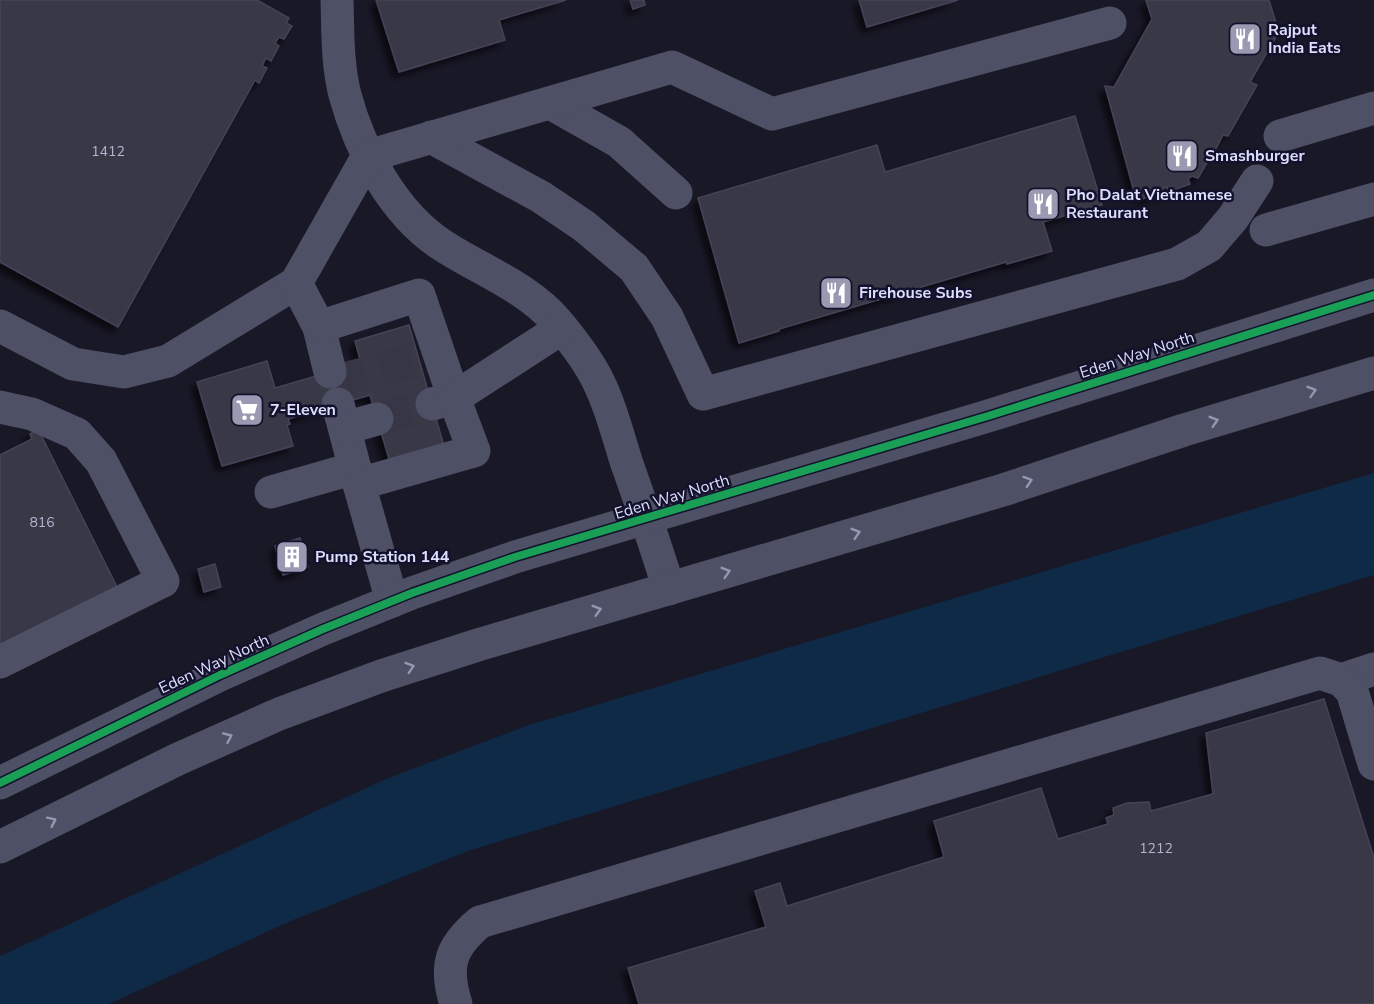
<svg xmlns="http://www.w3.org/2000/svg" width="1374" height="1004" viewBox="0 0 1374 1004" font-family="'Nunito Sans',sans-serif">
<defs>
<filter id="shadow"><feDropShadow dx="-5.5" dy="5.5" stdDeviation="3" flood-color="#0009"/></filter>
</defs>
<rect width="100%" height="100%" fill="#191826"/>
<polygon fill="#0e2a47" points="1374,473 1374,575 471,850 293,920 109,1004 0,1004 0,956 386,779 529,725"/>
<g fill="#383747" stroke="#454358" stroke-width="1.5" filter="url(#shadow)">
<polygon points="0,0 257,0 289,18 286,23 292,26 284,39 279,37 275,43 279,46 271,61 266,58 262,66 267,68 259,83 255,80 118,327 0,262"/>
<polygon points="376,0 566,0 499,20 505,40 399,72"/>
<polygon points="630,0 644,0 645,5 633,9"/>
<polygon points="859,0 958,0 867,27"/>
<polygon points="1146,0 1269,0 1277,26 1270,28 1272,31 1270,35 1276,37 1250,82 1257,85 1228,136 1223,135 1213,154 1207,152 1204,157 1209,159 1198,178 1192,176 1188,179 1190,184 1168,192 1167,187 1163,188 1165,192 1142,199 1140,194 1135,195 1105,86 1114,87 1152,19"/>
<polygon points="1075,116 1102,205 1043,222 1052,251 1007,264 1006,262 779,329 779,331 739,343 698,198 877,145 885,172"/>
<polygon points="409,325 444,446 390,462 370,395 288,419 290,424 287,425 293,446 222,466 197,382 267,361 275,388 361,363 355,341"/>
<polygon points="38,429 118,589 0,647 0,455 32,439 30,434"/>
<polygon points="300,538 308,567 283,575 275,546"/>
<polygon points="215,564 221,587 204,592 198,569"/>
<polygon points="1324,699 1374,858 1374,1004 639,1004 628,968 766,927 755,891 780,883 787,906 944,857 934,821 1041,788 1058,839 1108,824 1106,818 1114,815 1113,808 1127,803 1149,802 1151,811 1213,794 1206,733"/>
</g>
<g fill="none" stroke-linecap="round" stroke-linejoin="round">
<g stroke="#373646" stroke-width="33" stroke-dasharray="33 16" stroke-linecap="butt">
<polyline points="333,382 418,359"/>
<polyline points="377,419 432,404"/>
</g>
<g stroke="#4e5066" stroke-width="33">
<path d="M337 0C338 31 337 64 345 95 360 150 393 213 442 245 480 270 528 287 558 323 573 341 589 361 599 383 612 409 618 437 627 464 642 506 656 547 669 589"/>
<polyline points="550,103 619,142 676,193"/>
<polyline points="1280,136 1374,108"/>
<polyline points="431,137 541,197 584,226 634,268 667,317 703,394 1177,264 1209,246 1233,218 1257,181"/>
<polyline points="1266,230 1374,199"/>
<polyline points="0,326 73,364 124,372 168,361 296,283"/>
<polyline points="319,327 330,372"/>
<polyline points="338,404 359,484"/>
<polyline points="432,404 454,398 419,295 319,327 296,283 368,156 672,67 772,114 1110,23"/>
<polyline points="0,407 32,414 77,434 101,461 163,581 0,662"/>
<polyline points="345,428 377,419"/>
<polyline points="271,492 355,468"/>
<polyline points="392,601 359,484 474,451 454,398 562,328"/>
<polyline points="1341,680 1374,669"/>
<polyline points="0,783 220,675 323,629 412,593 515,557 988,416 1374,295"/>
<polyline points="0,847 178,759 279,714 381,676 481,644 1003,490 1184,430 1374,373"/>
<path d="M456 1004C444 966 450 947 480 922L1320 673 1341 680 1352 691 1374 764"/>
</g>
<g stroke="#13122c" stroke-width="11">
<polyline id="cycleway" points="0,783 220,675 323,629 412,593 515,557 988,416 1374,295"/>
</g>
<use href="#cycleway" stroke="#1a9f57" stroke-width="8"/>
</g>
<defs><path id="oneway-chevron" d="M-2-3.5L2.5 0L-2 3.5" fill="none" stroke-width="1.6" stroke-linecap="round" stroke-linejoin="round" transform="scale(1.5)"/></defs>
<g stroke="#9698b2">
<use href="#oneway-chevron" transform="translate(1312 391) rotate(-17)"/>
<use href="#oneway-chevron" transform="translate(1214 421) rotate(-17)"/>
<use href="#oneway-chevron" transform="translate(1028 481) rotate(-18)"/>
<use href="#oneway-chevron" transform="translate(856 533) rotate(-17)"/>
<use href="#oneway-chevron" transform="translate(726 572) rotate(-17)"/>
<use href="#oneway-chevron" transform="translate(597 610) rotate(-16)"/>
<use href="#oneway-chevron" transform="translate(410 667) rotate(-18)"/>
<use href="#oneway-chevron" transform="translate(228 737) rotate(-24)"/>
<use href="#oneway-chevron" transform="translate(52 821) rotate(-26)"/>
</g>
<defs>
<g id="restaurant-square" transform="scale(1.725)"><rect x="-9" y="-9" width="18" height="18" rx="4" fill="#9999b2" stroke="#13122c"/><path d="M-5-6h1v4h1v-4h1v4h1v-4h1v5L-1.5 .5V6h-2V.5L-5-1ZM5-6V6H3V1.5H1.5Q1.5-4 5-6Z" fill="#fff"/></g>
<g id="supermarket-square" transform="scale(1.725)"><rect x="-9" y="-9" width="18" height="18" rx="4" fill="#9999b2" stroke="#13122c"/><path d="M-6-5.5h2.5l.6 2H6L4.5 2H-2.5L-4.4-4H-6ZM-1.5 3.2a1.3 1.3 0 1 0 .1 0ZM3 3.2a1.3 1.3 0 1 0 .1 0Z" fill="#fff"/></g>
<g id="building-square" transform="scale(1.725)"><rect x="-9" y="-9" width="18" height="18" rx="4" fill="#9999b2" stroke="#13122c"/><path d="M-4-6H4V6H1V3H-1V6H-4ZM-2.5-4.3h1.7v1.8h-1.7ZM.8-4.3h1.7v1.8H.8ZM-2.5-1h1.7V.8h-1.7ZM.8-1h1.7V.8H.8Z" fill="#fff"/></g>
</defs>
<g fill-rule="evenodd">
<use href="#restaurant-square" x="1245" y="39"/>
<use href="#restaurant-square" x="1182" y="156"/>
<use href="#restaurant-square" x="1043" y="204"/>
<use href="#restaurant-square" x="836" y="293"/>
<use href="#supermarket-square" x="247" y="410"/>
<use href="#building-square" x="292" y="557"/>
</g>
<g text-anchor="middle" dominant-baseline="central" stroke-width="5" stroke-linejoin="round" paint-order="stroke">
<g font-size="14" fill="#b4b5d0">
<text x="108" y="151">1412</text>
<text x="42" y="522">816</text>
<text x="1156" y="848">1212</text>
</g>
<g font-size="16" font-weight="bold" fill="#dedffe" stroke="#13122c" text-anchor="start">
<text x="1268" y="30">Rajput<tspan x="1268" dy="18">India Eats</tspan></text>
<text x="1205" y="156">Smashburger</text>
<text x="1066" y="195">Pho Dalat Vietnamese<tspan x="1066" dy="18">Restaurant</tspan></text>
<text x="859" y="293">Firehouse Subs</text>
<text x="270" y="410">7-Eleven</text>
<text x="315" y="557">Pump Station 144</text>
</g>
<g font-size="16" fill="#dedffe" stroke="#13122c">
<text transform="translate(1137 355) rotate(-18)">Eden Way North</text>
<text transform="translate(672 497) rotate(-17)">Eden Way North</text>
<text transform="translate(214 664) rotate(-25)">Eden Way North</text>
</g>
</g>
</svg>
